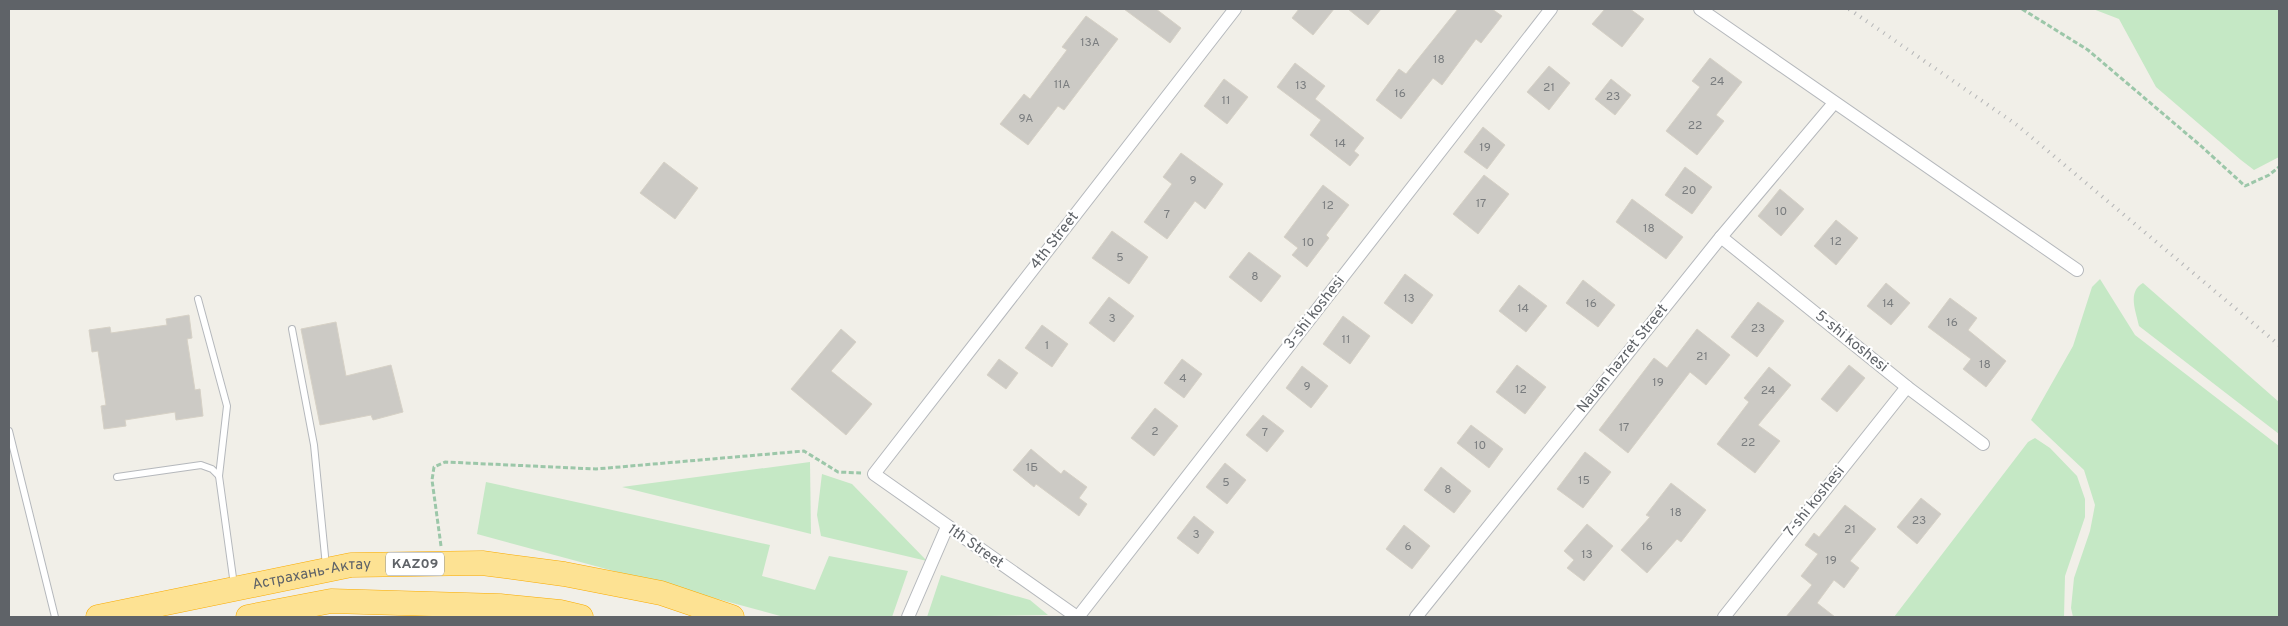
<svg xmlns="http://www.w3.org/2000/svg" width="2288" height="626" viewBox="0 0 2288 626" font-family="Overpass,sans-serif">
<rect width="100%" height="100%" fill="#f1efe8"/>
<g fill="#c5e8c5">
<polygon points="2093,9 2279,9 2279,157 2254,170 2241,160 2156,87 2119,19"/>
<polygon points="2100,279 2135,335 2279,446 2279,617 2073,617 2071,608 2074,578 2090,531 2095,505 2084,470 2031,420 2073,346 2092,287"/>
<path d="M2143 283 2279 402V434L2139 326C2136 311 2127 292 2143 283Z"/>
<polygon points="2035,438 2050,448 2077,476 2085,499 2085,517 2065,576 2064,617 1894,617 2028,442"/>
<polygon points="810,462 811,534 622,487"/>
<polygon points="822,474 852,484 927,561 821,536 817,515"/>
<polygon points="486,482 770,545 762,576 815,590 829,556 908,571 892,617 784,617 477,534"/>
<polygon points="941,575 1030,600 1048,615 927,617"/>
</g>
<g fill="#cccac5" stroke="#d6d1c6">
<polygon points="1124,9 1156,9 1181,28 1170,43"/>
<polygon points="1299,9 1334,9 1313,35 1292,18"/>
<polygon points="1348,9 1381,9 1368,25"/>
<polygon points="1458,9 1492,9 1502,16 1481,43 1476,39 1442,85 1433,78 1401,119 1376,100 1399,69 1406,74"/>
<polygon points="1605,9 1630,9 1644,19 1622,47 1592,24"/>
<polygon points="1086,16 1118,39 1064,110 1058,106 1028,145 1000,124 1024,94 1030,99 1067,50 1062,47"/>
<polygon points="1710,58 1742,82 1716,115 1724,121 1697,155 1666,131 1700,87 1692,81"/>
<polygon points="1295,63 1325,86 1315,99 1364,138 1354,151 1359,155 1350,166 1310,135 1321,120 1277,87"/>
<polygon points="1549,66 1570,83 1549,110 1527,92"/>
<polygon points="1224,79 1248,97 1227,124 1204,106"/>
<polygon points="1611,79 1631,95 1615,115 1595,99"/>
<polygon points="1483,127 1505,145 1487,169 1464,152"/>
<polygon points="1181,153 1223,184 1205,209 1195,201 1167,239 1144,222 1172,184 1163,177"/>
<polygon points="664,162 698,188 675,219 640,193"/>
<polygon points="1685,167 1712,187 1692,214 1665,195"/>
<polygon points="1484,175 1509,194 1478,234 1453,214"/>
<polygon points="1323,185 1349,205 1326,235 1329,238 1307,267 1292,255 1298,248 1284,237"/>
<polygon points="1780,189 1804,209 1781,236 1758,216"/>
<polygon points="1632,199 1683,237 1666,259 1616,222"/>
<polygon points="1836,220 1858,238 1836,265 1814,246"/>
<polygon points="1112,231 1148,257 1129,284 1092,258"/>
<polygon points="1249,252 1281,276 1261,302 1229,277"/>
<polygon points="1405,274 1433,295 1412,324 1384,303"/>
<polygon points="1583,280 1615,305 1598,327 1566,303"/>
<polygon points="1886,283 1910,303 1891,325 1867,306"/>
<polygon points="1519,285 1547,306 1526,332 1499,311"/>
<polygon points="1109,297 1134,316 1114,342 1089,323"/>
<polygon points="1950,298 1977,318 1968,330 2006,361 1986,387 1963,369 1971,359 1928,327"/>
<polygon points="1758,302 1784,321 1757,357 1731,337"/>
<polygon points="189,315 192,338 187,339 195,390 200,389 203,416 176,420 175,412 125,420 126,426 104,429 101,406 106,405 98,351 92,352 89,330 110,327 111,333 167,325 166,319"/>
<polygon points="1343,316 1370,336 1350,364 1323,344"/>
<polygon points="336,322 346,376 391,365 403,412 373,420 371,415 320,425 301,329"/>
<polygon points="1042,325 1068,344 1052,367 1025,348"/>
<polygon points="841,329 856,342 831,371 872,404 846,435 791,389"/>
<polygon points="1697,329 1730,355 1706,385 1690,372 1628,453 1599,430 1654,358 1667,368"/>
<polygon points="999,359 1018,373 1006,389 987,375"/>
<polygon points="1182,359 1202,374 1184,398 1164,383"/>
<polygon points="1517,365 1546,387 1525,414 1496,392"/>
<polygon points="1849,365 1865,378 1837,412 1821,399"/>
<polygon points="1302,366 1328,386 1311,408 1286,388"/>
<polygon points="1769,367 1791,385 1758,425 1780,441 1755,473 1717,444 1749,402 1744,398"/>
<polygon points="1155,408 1178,426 1154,456 1131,438"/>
<polygon points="1263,415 1284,431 1267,452 1246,435"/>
<polygon points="1471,425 1503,449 1489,468 1457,443"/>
<polygon points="1031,449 1061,474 1064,470 1087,487 1079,498 1087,504 1079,516 1036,484 1034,487 1013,470"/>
<polygon points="1585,452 1611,472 1583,508 1557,489"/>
<polygon points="1225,463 1246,480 1227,504 1206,487"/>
<polygon points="1441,467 1471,491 1454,513 1424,490"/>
<polygon points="1671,483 1706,510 1681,542 1677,539 1647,573 1621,550 1650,517 1646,515"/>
<polygon points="1921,498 1941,514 1917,544 1897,527"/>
<polygon points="1845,505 1876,529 1850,561 1859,568 1844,588 1834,580 1817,603 1835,617 1786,617 1812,585 1801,576 1818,554 1805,545 1814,533 1819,537"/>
<polygon points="1194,516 1214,532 1198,554 1177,538"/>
<polygon points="1587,524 1613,546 1584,581 1567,568 1574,560 1564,551"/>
<polygon points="1404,525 1430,546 1412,569 1386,549"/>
</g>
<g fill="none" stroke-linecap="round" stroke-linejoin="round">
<g stroke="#b5b8bc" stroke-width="8">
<g id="lane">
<polyline points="198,299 227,406 219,476"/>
<polyline points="292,329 314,445 326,566"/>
<polyline points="9,431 55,617"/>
<polyline points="117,477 201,465 212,469 219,476 234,585"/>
</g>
</g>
<g stroke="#b5b8bc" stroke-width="14">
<g id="street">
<polyline points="1700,9 2077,270"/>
<polyline points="1721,237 1907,387 1983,444"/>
<polyline points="908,617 947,527"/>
<polyline points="1077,617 874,474 1235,9"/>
<polyline points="1078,617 1551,9"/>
<polyline points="1416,617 1721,237 1834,103"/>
<polyline points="1724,617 1907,387"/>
</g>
</g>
<g stroke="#f9ab00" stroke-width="25">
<g id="highway">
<path id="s1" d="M98 617 351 565 482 563 564 574 661 593 732 617"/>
<polyline points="248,617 331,601 500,606 560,612 581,617"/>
</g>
</g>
<g stroke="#9cc7a9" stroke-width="3" stroke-dasharray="5 2.5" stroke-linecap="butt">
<polyline points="2022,9 2088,50 2201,146 2245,186 2269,175 2279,167"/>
<polyline points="441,546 432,480 434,467 445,462 596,469 804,451 838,472 861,473"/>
</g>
<use href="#lane" stroke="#fff" stroke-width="6"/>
<use href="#street" stroke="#fff" stroke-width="12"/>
<use href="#highway" stroke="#fde293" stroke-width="24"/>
<polyline stroke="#b6b7b8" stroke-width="4" stroke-dasharray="1 6" stroke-linecap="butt" points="1849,9 2017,125 2279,345"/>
</g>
<g text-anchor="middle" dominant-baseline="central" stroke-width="4.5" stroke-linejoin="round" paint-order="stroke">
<g font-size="12" fill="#7a7d7f">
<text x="1090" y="43">13А</text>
<text x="1439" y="60">18</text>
<text x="1717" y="82">24</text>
<text x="1062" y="85">11А</text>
<text x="1301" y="86">13</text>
<text x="1549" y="88">21</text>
<text x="1400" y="94">16</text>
<text x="1613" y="97">23</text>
<text x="1226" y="101">11</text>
<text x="1026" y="119">9А</text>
<text x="1695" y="126">22</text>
<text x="1340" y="144">14</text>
<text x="1485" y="148">19</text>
<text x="1193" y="181">9</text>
<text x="1689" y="191">20</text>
<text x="1481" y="204">17</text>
<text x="1328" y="206">12</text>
<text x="1781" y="212">10</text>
<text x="1167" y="215">7</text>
<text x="1649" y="229">18</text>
<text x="1836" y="242">12</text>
<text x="1308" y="243">10</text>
<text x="1120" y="258">5</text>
<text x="1255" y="277">8</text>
<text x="1409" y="299">13</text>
<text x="1591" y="304">16</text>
<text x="1888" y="304">14</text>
<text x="1523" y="309">14</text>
<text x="1112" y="319">3</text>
<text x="1952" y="323">16</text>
<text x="1758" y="329">23</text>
<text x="1346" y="340">11</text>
<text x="1047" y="346">1</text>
<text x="1702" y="357">21</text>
<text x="1985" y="365">18</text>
<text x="1183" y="379">4</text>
<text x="1658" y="383">19</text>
<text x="1307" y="387">9</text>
<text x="1521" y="390">12</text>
<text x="1768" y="391">24</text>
<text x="1624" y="428">17</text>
<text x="1155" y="432">2</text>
<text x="1265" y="433">7</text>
<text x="1748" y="443">22</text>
<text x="1480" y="446">10</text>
<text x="1032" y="468">1Б</text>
<text x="1584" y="481">15</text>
<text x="1226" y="483">5</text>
<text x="1448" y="490">8</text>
<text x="1676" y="513">18</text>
<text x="1919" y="521">23</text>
<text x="1850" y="530">21</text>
<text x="1196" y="535">3</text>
<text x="1408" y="547">6</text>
<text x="1647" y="547">16</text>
<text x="1587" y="555">13</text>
<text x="1831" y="561">19</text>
</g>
<rect fill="#fff" stroke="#8f9295" stroke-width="1" x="386" y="552.5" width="58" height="23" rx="4"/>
<g font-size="14" font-weight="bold" fill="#5f6368">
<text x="415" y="564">KAZ09</text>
</g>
<g font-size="15" fill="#5f6368" stroke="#fff">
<text transform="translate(1055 241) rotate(-52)">4th Street</text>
<text transform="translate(1315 313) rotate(-52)">3-shi koshesi</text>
<text transform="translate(1851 342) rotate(39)">5-shi koshesi</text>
<text transform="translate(1623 359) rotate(-51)">Nauan hazret Street</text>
<text transform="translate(1815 502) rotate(-51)">7-shi koshesi</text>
<text transform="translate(975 547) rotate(35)">1th Street</text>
<text stroke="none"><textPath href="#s1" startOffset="218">Астрахань-Актау</textPath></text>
</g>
</g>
<rect width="2288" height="626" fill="none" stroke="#5f6368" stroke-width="20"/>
</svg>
